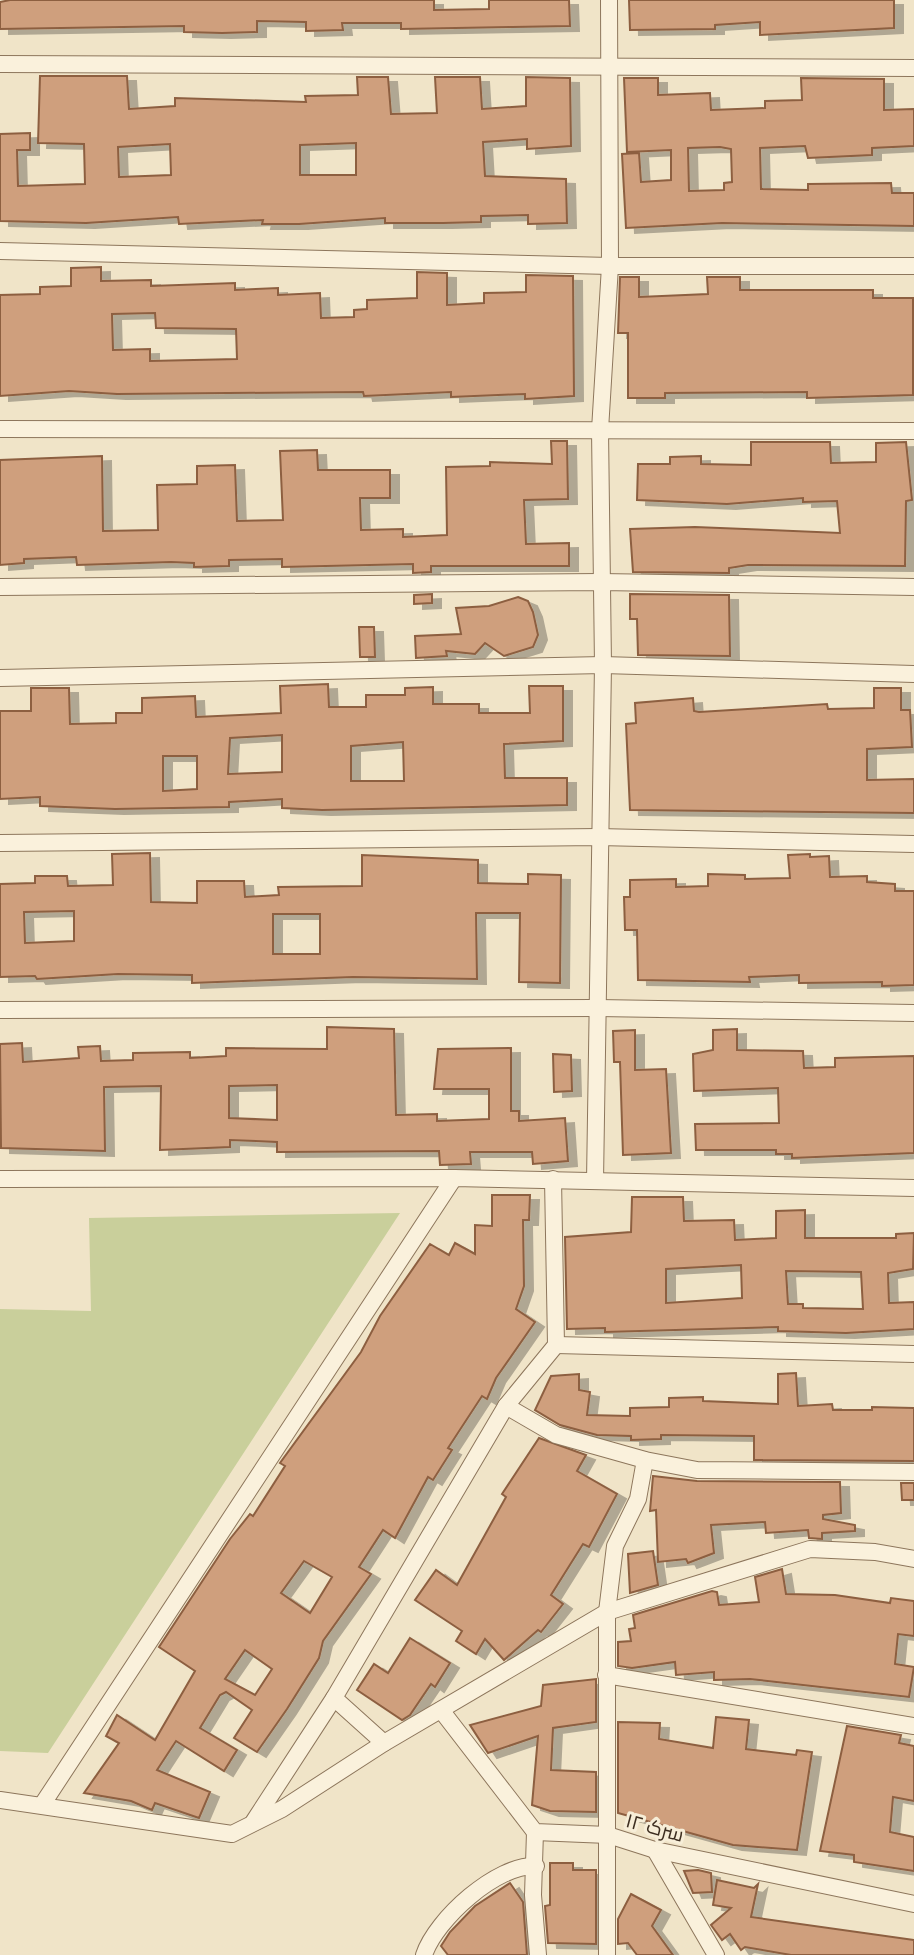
<svg xmlns="http://www.w3.org/2000/svg" width="914" height="1955" viewBox="0 0 914 1955" font-family="Merriweather,Cairo,serif">
<defs>
<filter id="shadow"><feDropShadow dx="9" dy="5" stdDeviation="0" flood-color="#0004"/></filter>
</defs>
<rect width="100%" height="100%" fill="#f0e4c8"/>
<polygon fill="#c9cf9b" points="400,1213 48,1753 0,1751 0,1309 91,1311 89,1218"/>
<g fill="#cf9f7d" stroke="#8d5f41" stroke-width="2" fill-rule="evenodd" filter="url(#shadow)">
<polygon points="10,0 434,0 434,10 489,9 489,0 569,0 570,26 401,29 401,23 342,23 343,30 306,31 306,22 257,21 257,32 222,33 184,32 184,26 0,29 0,2"/>
<polygon points="629,0 894,0 894,28 760,35 760,22 715,25 715,29 630,30"/>
<path d="M40 76H127L129 109 175 106V98L306 102 305 96 358 95 357 77H388L391 114 437 113 435 77H480L482 109 526 106V77L570 78 571 146 527 149V139L483 142 485 176 566 179 567 223 528 224V215L481 216V222L443 223H385V218L299 224H262L263 220 179 224 178 217 86 223 0 221V134L30 133V150H17L18 186 85 184 84 144 38 143ZM356 143V175H300V145ZM170 144 171 175 119 177 118 147Z"/>
<path d="M624 78H658V95L710 93 711 110 765 108V101L802 100 801 78 884 79V110L914 109V146L872 148V155L808 158 805 146 760 148 761 189 808 190V184L891 183 892 193H914V226L722 223 626 228 622 154 639 153 641 182 671 180V150L627 152ZM720 147 731 149 732 182 724 183V190L689 191 688 148Z"/>
<path d="M101 267V281L151 280V286L235 283V290L278 288V295L320 293 321 318 354 317V310L367 309V300L417 298V272L447 273V305L484 303V293L526 292V275L573 276 574 396 525 399V394L451 397V392L364 396 363 392 117 394 69 391 0 396V295L40 294V287L71 286V268ZM155 313 156 328 236 329 237 359 150 361V349L113 350 112 314Z"/>
<polygon points="620,277 639,277 639,297 708,294 707,277 740,277 740,290 873,290 873,298 913,298 913,395 807,398 807,392 665,393 665,398 628,398 628,333 618,333"/>
<polygon points="551,441 567,441 568,499 524,500 526,544 569,543 569,566 431,566 431,572 413,573 413,564 282,567 282,559 229,560 229,566 194,567 194,563 171,562 77,565 76,557 24,559 24,563 0,565 0,460 102,456 103,531 158,530 157,485 197,484 197,466 235,465 237,521 283,520 280,451 317,450 318,470 390,470 390,498 360,498 361,530 403,529 403,537 447,535 446,467 490,466 490,462 552,464"/>
<polygon points="751,442 830,442 831,463 876,462 876,443 906,442 912,500 906,501 905,566 748,565 729,568 729,573 633,572 630,529 695,527 840,533 837,501 803,502 803,498 727,504 637,500 638,464 670,464 670,457 701,456 701,464 751,465"/>
<polygon points="432,594 432,603 414,604 414,595"/>
<polygon points="630,594 729,595 730,656 638,655 637,619 630,619"/>
<polygon points="518,597 528,601 533,612 538,635 533,647 504,656 485,643 475,654 446,651 447,656 416,658 415,636 461,634 456,608 489,606"/>
<polygon points="359,627 374,627 375,657 360,657"/>
<path d="M328 684 329 707H366V695H405V688L433 687V704H479V713H530L529 686H563V741L504 744 505 778H567V805L322 810 282 808V799L229 802V807L115 809 40 806V797L0 799V711H31V688H69L70 724 116 723V713H142V698L195 696 196 717 281 713 280 686ZM282 735V772L228 774 230 738ZM403 742 404 781H351V746ZM163 756H197V789L163 791Z"/>
<polygon points="874,688 901,688 901,710 910,710 912,747 867,749 867,780 914,779 914,813 630,810 626,724 636,723 635,703 693,698 694,711 699,712 827,704 828,709 874,708"/>
<path d="M150 853 151 902 197 903V881H244L245 897 279 895 278 887 362 886V855L478 860V883L528 884V874L561 875 560 983 519 982 520 913H476L477 979 353 977 192 983V975L118 974 37 979 35 976 0 977V884L35 883V876H67L68 886 113 885 112 854ZM74 911V941L25 943 24 912ZM273 914H320V954H273Z"/>
<polygon points="810,854 810,857 829,856 830,877 867,876 867,882 895,884 895,891 914,891 914,985 882,986 882,982 799,983 799,975 749,977 750,982 638,980 637,930 625,930 624,897 630,897 630,880 676,879 676,887 708,886 708,874 745,875 745,879 790,878 788,855"/>
<path d="M327 1027 394 1029 396 1115 437 1114V1121L489 1119V1089H434L438 1049 511 1048V1111H519V1121L565 1118 568 1161 533 1164 532 1152H470L471 1164 440 1165 439 1151 277 1152V1142L230 1140V1147L160 1150 161 1086 104 1087 105 1151 1 1148 0 1044 22 1043 23 1062 79 1058 78 1047 100 1046 101 1061 133 1060V1053L190 1052V1058L226 1056V1048L327 1049ZM277 1085V1120L229 1118V1086Z"/>
<polygon points="737,1029 737,1050 803,1051 804,1068 835,1067 835,1058 914,1056 914,1153 792,1158 792,1154 776,1154 776,1150 696,1150 695,1124 779,1123 778,1088 694,1091 693,1054 713,1050 713,1030"/>
<polygon points="635,1030 635,1070 666,1069 671,1153 623,1155 620,1062 614,1062 613,1031"/>
<polygon points="553,1054 571,1055 572,1091 554,1092"/>
<path d="M492 1195H530L529 1220H523L524 1286 516 1309 535 1322 496 1378 487 1399 482 1396 448 1448 452 1450 433 1480 428 1477 395 1538 383 1530 359 1567 371 1574 323 1641 319 1658 287 1709 257 1752 234 1738 252 1710 226 1692 220 1695 200 1728 237 1750 224 1771 176 1741 157 1770 210 1792 199 1818 155 1803 152 1810 131 1801 84 1793 119 1743 106 1736 117 1715 155 1740 195 1671 159 1647 230 1539 250 1514 253 1516 285 1466 280 1463 361 1352 380 1316 430 1244 449 1255 455 1243 475 1254V1225L492 1226ZM304 1561 332 1577 310 1613 281 1593ZM245 1650 272 1669 255 1695 225 1679Z"/>
<path d="M632 1197H683L684 1221 734 1220 735 1240 776 1238V1211L805 1210V1238H896V1234L914 1233 913 1269 888 1273 889 1303 914 1302V1329L846 1333 778 1331V1327L605 1332V1328L567 1329 565 1237 631 1232ZM741 1265 742 1298 666 1303V1269ZM786 1271 861 1272 863 1309 803 1308V1304H788Z"/>
<polygon points="796,1373 798,1406 832,1404 833,1410 872,1410 872,1407 914,1408 914,1461 754,1460 754,1436 661,1435 661,1439 631,1440 631,1436 597,1435 560,1425 535,1410 551,1376 579,1374 579,1390 590,1392 587,1415 630,1416 630,1408 669,1407 669,1398 703,1397 703,1401 778,1404 778,1374"/>
<polygon points="539,1438 586,1455 577,1471 617,1494 589,1547 583,1544 551,1595 563,1604 541,1632 538,1630 504,1660 485,1639 476,1654 456,1641 462,1631 415,1600 436,1570 457,1585 506,1497 502,1494"/>
<polygon points="653,1476 697,1481 840,1482 841,1513 823,1515 823,1519 855,1525 855,1531 822,1533 822,1539 809,1538 808,1530 766,1533 765,1522 711,1525 714,1553 688,1563 686,1559 658,1562 656,1510 650,1511"/>
<polygon points="901,1483 914,1483 914,1500 902,1500"/>
<polygon points="653,1551 658,1585 630,1593 628,1554"/>
<polygon points="782,1569 786,1594 835,1595 890,1603 891,1598 914,1601 914,1636 898,1634 895,1664 914,1667 909,1697 750,1679 714,1680 714,1672 676,1675 675,1662 632,1668 618,1666 618,1642 631,1641 629,1629 635,1628 633,1615 712,1591 717,1592 719,1605 759,1602 755,1577"/>
<polygon points="410,1638 450,1663 435,1687 431,1684 410,1715 402,1720 357,1690 374,1664 388,1673"/>
<polygon points="596,1679 596,1722 553,1728 551,1770 596,1772 596,1812 550,1811 532,1805 538,1736 488,1753 470,1725 541,1706 543,1685"/>
<polygon points="716,1717 749,1720 746,1749 796,1755 797,1750 812,1752 797,1850 733,1845 618,1813 618,1722 660,1723 659,1739 713,1748"/>
<polygon points="847,1726 901,1735 899,1743 914,1746 914,1801 893,1797 890,1832 914,1837 914,1871 854,1862 854,1855 820,1851"/>
<polygon points="550,1863 573,1863 573,1870 596,1870 596,1944 548,1943 545,1906 550,1905"/>
<polygon points="698,1870 711,1873 712,1892 693,1893 684,1871"/>
<polygon points="717,1880 754,1888 758,1884 751,1917 914,1940 914,1955 791,1955 745,1947 741,1950 730,1934 722,1940 711,1925 731,1908 713,1905"/>
<polygon points="510,1883 523,1902 527,1955 448,1955 441,1946 450,1932 475,1906"/>
<polygon points="631,1894 661,1910 652,1926 673,1955 637,1955 628,1943 618,1944 618,1919"/>
</g>
<g fill="none" stroke-linecap="round" stroke-linejoin="round">
<g stroke="#8d765c" stroke-width="18">
<g id="street">
<polyline points="0,64 914,68"/>
<polyline points="0,251 610,266 914,266"/>
<polyline points="0,429 914,431"/>
<polyline points="0,587 600,582 914,587"/>
<polyline points="0,678 603,665 914,674"/>
<polyline points="0,843 598,837 914,844"/>
<polyline points="0,1010 598,1008 914,1013"/>
<polyline points="0,1179 454,1178 914,1188"/>
<polyline points="595,1181 603,665 600,430 610,266 609,0"/>
<polyline points="556,1345 914,1354"/>
<polyline points="506,1406 556,1435 645,1460 697,1470 914,1472"/>
<polyline points="606,1675 914,1726"/>
<polyline points="441,1710 535,1832 608,1835 655,1850 914,1904"/>
<polyline points="384,1743 334,1698 506,1406 556,1345 553,1179"/>
<polyline points="0,1800 232,1834 282,1809 384,1743 607,1612 810,1549 875,1552 914,1559"/>
<polyline points="42,1805 454,1178"/>
<polyline points="254,1821 334,1698"/>
<polyline points="535,1832 533,1895 538,1955"/>
<polyline points="655,1850 716,1955"/>
<path d="M424 1955C436 1919 497 1864 536 1866"/>
<polyline points="607,1955 607,1612 615,1546 638,1499 645,1460"/>
</g>
</g>
<use href="#street" stroke="#faf1dc" stroke-width="16"/>
</g>
<g text-anchor="middle" dominant-baseline="central" stroke-width="6" stroke-linejoin="round" paint-order="stroke">
<g font-size="20" fill="#3d2e20" stroke="#f7eed8">
<text transform="translate(655 1827) rotate(15)">سرک ۱۲</text>
</g>
</g>
</svg>
